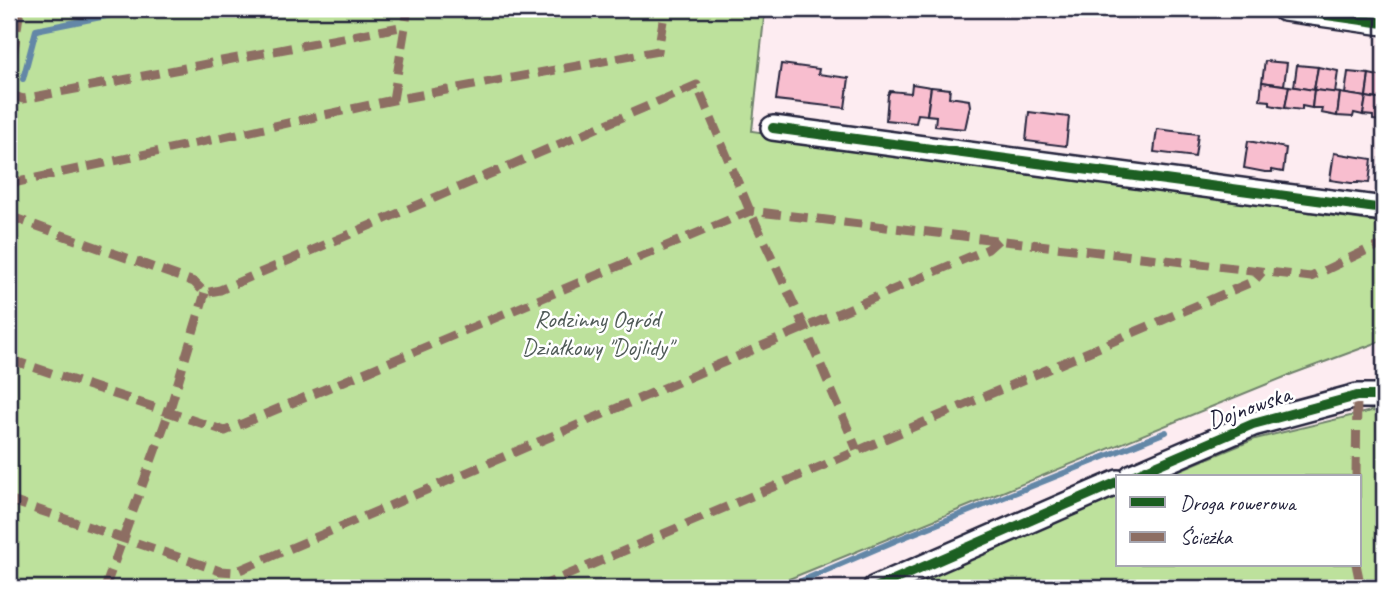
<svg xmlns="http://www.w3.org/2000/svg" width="1393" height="597" viewBox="0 0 1393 597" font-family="Caveat,sans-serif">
<rect width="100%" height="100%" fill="#fdecf1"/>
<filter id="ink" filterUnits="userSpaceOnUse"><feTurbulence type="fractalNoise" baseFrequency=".0143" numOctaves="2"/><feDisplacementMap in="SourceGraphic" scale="14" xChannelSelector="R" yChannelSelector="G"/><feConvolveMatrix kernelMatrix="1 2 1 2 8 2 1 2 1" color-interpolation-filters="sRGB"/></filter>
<g filter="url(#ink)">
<g fill="#bde19c" stroke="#70826c" stroke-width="2">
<polygon points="9,9 765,9 752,131 1384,223 1384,340 1292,374 767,588 9,588"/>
<polygon points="1371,411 1384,412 1384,588 895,588 1118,496 1118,564 1360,564 1360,476 1165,476 1255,439"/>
</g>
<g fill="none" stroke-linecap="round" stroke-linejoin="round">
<g stroke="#6387a7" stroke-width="6">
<polyline points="23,79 36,30 141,9"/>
<polyline points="785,588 897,540 1166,432"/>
</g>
</g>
<g fill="#f8becf" stroke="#22223b" stroke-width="2">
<polygon points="1265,61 1287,63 1284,85 1262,82"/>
<polygon points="781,64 819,69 818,74 849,78 845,108 776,100"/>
<polygon points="1297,65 1318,67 1314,90 1294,87"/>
<polygon points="1318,67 1338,71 1335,93 1314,90"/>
<polygon points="1348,72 1369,74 1366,97 1345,94"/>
<polygon points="1369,74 1384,77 1384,100 1366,97"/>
<polygon points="1262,82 1289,86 1285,108 1270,105 1270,101 1260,100"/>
<polygon points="912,84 931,87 927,115 918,114 916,123 886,120 888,95 890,91 911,93"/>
<polygon points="1289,86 1314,90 1312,108 1302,106 1302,110 1285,108"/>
<polygon points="931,87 950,89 949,97 969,100 970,106 965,129 935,126 936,116 927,115"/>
<polygon points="1314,90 1340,93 1337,116 1321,113 1322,108 1312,108"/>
<polygon points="1340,93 1366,97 1363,115 1354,113 1353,117 1337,116"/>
<polygon points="1366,97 1384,100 1384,121 1373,120 1373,116 1363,115"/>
<polygon points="1029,112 1069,117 1066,146 1026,141"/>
<polygon points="1157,129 1198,134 1195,157 1154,152"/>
<polygon points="1248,141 1286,148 1283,172 1272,170 1272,172 1265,172 1244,168"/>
<polygon points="1334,153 1372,159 1369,183 1358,182 1358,183 1351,183 1330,180"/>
</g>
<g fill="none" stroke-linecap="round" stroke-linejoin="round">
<g stroke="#22223b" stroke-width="28">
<g id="minor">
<polyline points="1284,9 1384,23"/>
<polyline points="773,128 1384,209"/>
<polyline points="1132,476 1253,424 1357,396 1384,396"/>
<polyline points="875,588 1118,482"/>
</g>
</g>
<use href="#minor" stroke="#fff" stroke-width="23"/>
<g stroke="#8d6e63" stroke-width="9" stroke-dasharray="18 9" stroke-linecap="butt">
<polyline points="9,83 20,9"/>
<polyline points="9,94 23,99 405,26"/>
<polyline points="393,100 408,9"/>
<polyline points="9,184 393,100 658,51 665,9"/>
<polyline points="9,216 194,282 205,293 220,290 697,85 750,211 805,328 857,450"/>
<polyline points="9,359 225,431 750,211 1311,277 1367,250 1384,245"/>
<polyline points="1356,476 1357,396"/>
<polyline points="9,500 220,571 235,572 988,249 998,240"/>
<polyline points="1356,564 1361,588"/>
<polyline points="105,588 169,412 205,293"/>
<polyline points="537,588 1254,281 1262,272"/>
</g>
<g stroke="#fff" stroke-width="15">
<g id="cycleway">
<polyline points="1284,9 1384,23"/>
<polyline points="773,128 1384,209"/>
<polyline points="1132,476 1253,424 1357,396 1384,396"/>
<polyline points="875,588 1118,482"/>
</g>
</g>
<use href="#cycleway" stroke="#1b5e20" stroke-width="10"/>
</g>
</g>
<g text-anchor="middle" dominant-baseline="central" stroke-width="5" stroke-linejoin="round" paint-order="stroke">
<g font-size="24" fill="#505b58" stroke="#fff">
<text x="597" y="319">Rodzinny Ogród<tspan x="597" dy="28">Działkowy "Dojlidy"</tspan></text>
</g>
<g font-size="24" fill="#22223b" stroke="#fff">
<text transform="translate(1249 407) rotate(-19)">Dojnowska</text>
</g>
</g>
<rect width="1393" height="597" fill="none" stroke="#fff" stroke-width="35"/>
<rect x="18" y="18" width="1358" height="562" fill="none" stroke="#22223b" stroke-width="2.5" filter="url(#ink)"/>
<rect x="1116" y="475" width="245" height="91" fill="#ffffff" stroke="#a7a7b1" stroke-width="2"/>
<rect x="1130" y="497" width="35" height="10" fill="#1b5e20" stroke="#a7a7b1" stroke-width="2"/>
<text x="1180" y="510" font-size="21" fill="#22223b">Droga rowerowa</text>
<rect x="1130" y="532" width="35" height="10" fill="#8d6e63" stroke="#a7a7b1" stroke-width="2"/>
<text x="1180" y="544" font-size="21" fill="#22223b">Ścieżka</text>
</svg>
